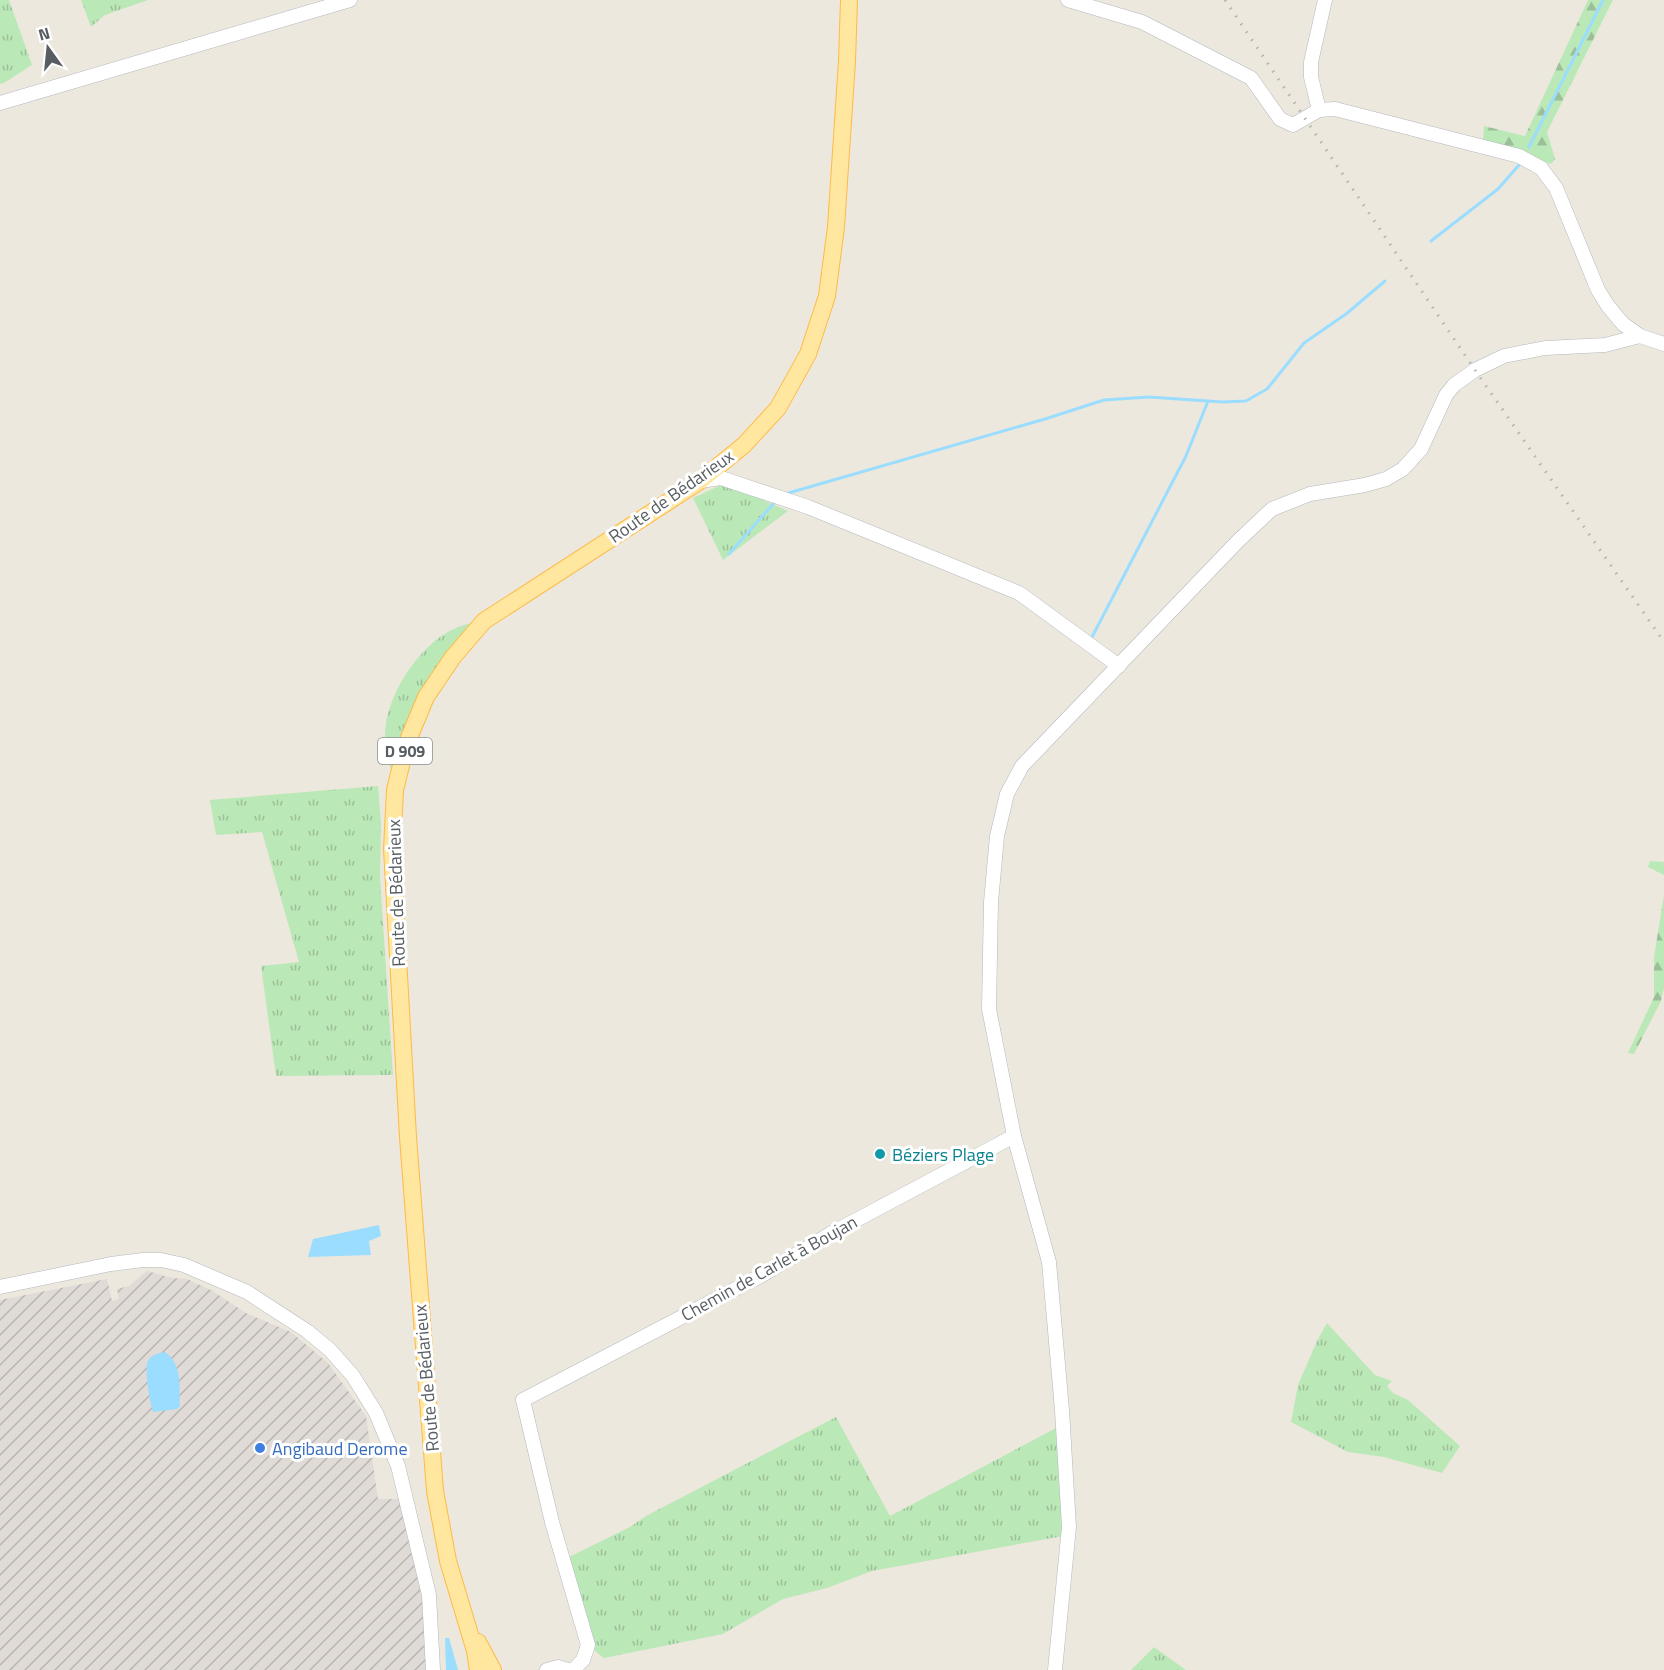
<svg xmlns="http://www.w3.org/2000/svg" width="1664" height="1670" viewBox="0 0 1664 1670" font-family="'Titillium Web',sans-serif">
<defs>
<pattern id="industrial-furrows" width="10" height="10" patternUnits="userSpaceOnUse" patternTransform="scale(1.5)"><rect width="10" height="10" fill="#e0dbd6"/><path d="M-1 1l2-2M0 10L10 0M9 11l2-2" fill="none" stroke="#b8b5b1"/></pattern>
<pattern id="grass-tufts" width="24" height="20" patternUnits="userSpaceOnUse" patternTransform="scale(1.5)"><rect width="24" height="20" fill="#bbe8b7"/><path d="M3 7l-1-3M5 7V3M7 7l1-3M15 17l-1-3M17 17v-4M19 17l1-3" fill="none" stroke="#9bbf98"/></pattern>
<pattern id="forest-firs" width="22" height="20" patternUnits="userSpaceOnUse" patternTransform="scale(1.5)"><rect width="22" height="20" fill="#bbe8b7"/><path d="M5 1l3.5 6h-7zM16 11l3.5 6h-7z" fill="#9bbf98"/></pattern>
</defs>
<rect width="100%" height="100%" fill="#ede8de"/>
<polygon fill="url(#industrial-furrows)" points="147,1271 172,1278 187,1279 211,1290 246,1313 291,1332 328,1363 366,1416 378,1499 401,1499 422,1595 425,1623 426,1670 0,1670 0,1300 107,1279 112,1301 119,1299 117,1289 129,1286"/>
<g fill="url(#grass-tufts)">
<polygon points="0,0 9,0 32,65 4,83 0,84"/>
<polygon points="81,0 148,0 105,15 91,27"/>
<polygon points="725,483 788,511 723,560 693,498"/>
<path d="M473 623 429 677 405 726 391 770C387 754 383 741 386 724 392 684 430 629 473 623Z"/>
<polygon points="378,786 381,823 380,877 393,1075 276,1076 261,966 299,962 262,832 216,835 210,800"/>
<polygon points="1327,1323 1375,1375 1392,1381 1387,1386 1393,1393 1408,1400 1460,1446 1442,1473 1384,1457 1348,1452 1291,1422 1298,1385 1317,1341"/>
<polygon points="836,1417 890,1516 1058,1427 1063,1536 872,1571 827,1588 783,1599 723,1634 604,1658 595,1651 569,1557 630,1527 646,1516"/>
<polygon points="1154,1647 1186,1670 1131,1670"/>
</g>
<g fill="url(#forest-firs)">
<polygon points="1588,0 1613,0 1547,132 1555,159 1551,164 1483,140 1484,126 1525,136"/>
<polygon points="1650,861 1664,862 1664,875 1648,867"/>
<polygon points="1664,895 1664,988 1661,1001 1634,1054 1628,1053 1654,997 1654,957"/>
</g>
<g fill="#9bddff">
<polygon points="379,1225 381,1236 369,1241 371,1255 308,1257 313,1239"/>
<path d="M165 1352C183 1365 179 1386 180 1406L177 1409 153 1412C150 1402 144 1371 148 1361 151 1355 158 1353 165 1352Z"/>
<polygon points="445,1638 449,1638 458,1670 446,1670"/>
</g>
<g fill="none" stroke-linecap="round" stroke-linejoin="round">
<g stroke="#9bddff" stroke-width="3">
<polyline points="1529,147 1603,0"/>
<polyline points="1431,241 1498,189 1519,165"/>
<polyline points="785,494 1045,419 1104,400 1149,397 1222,402 1246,401 1267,389 1304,343 1346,314 1385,281"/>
<polyline points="729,554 774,503"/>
<polyline points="1091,639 1186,456 1208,401"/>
</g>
<g stroke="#b4b8bd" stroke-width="15">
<g id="minor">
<polyline points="1068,0 1142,22 1251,78 1280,119 1293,125 1319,110 1335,109 1519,156 1541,168 1556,188 1598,290 1608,306 1623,324 1640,336 1664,344"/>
<polyline points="0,103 350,0"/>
<polyline points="1319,110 1311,77 1311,62 1325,0"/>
<polyline points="700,481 721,478 808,507 1019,593 1119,666"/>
<polyline points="0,1287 111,1264 143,1260 161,1260 184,1265 247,1292 307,1331 330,1350 353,1376 376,1413 398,1466 429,1595 433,1670"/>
<polyline points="547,1670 558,1667 568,1670"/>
<polyline points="573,1670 583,1660 588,1645 552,1522 523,1400 764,1274 830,1234 1014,1136"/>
<polyline points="1055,1670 1069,1527 1062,1410 1049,1262 1014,1136 989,1009 991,902 997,836 1007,794 1022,766 1238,541 1272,509 1310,494 1365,485 1386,479 1403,469 1421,449 1446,395 1454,385 1475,370 1504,356 1545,348 1605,345 1640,336"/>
</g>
</g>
<g stroke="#ffb944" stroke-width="18">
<g id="major">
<polyline points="478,1642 493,1670"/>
<polyline points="478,1670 475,1651 448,1561 435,1491 408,1137 392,849 395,790 406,745 426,697 453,657 484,621 700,481 744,445 778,408 808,354 827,296 836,227 847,61 849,0"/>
</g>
</g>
<use href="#minor" stroke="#fff" stroke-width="14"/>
<use href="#major" stroke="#ffe7a0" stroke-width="16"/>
<polyline stroke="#b1b2b2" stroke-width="3" stroke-dasharray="1.5 8" stroke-linecap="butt" points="1225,0 1475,370 1664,642"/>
</g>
<circle fill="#0f9aa8" stroke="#fff" stroke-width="2" cx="880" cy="1154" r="6"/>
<circle fill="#3f7fe0" stroke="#fff" stroke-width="2" cx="260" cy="1448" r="6"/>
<g text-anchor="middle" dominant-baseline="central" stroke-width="6" stroke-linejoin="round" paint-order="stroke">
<rect fill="#fff" stroke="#898e90" stroke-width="1.5" x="378" y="738" width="54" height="26" rx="4.5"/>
<g font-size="16" font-weight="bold" fill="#575d61">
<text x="405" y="751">D 909</text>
</g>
<g font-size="18" fill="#575d61" stroke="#fff">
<text transform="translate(671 496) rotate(-35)">Route de Bédarieux</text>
<text transform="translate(396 893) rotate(-92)">Route de Bédarieux</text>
<text transform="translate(769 1268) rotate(-29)">Chemin de Carlet à Boujan</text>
<text transform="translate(426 1378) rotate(-95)">Route de Bédarieux</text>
</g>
<g font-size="18" fill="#0d838f" stroke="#fff" text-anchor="start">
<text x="892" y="1154">Béziers Plage</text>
</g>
<g font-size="18" fill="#366cbe" stroke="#fff" text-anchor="start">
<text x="272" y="1448">Angibaud Derome</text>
</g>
</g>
<g transform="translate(48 48) rotate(345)" stroke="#ffffff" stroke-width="4.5" paint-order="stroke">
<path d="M0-4.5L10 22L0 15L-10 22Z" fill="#575d61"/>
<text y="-9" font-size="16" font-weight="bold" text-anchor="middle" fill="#575d61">N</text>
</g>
</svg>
